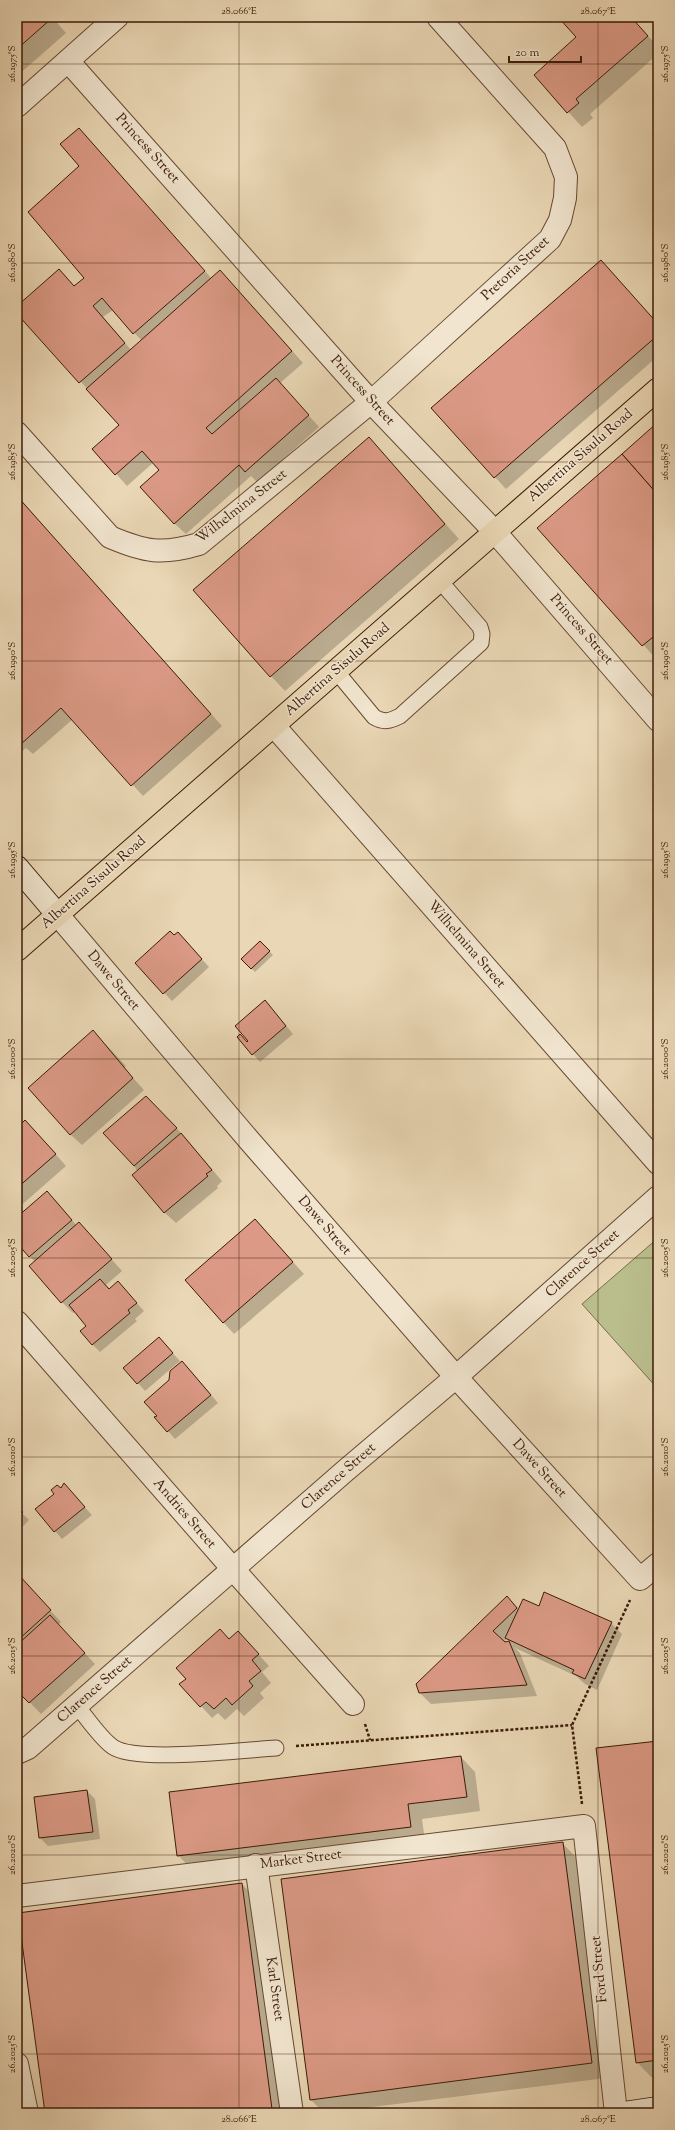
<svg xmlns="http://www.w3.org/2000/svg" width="675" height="2130" viewBox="0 0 675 2130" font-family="'Sorts Mill Goudy',serif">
<rect width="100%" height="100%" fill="#ead7b5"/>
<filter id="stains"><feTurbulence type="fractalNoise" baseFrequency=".005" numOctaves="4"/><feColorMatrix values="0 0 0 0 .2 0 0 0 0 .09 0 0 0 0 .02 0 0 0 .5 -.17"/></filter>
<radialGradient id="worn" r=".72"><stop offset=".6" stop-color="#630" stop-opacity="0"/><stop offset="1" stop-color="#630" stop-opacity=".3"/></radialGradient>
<polygon fill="#b9be8c" stroke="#7a6c4a" points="658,1238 658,1389 582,1304"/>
<g fill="#0003" fill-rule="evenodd">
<polygon points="17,17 52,17 66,33 17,76"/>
<polygon points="560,17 631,17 658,47 658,54 590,114 593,118 582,127 535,75 578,37"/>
<path d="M79 129 212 279 231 283 303 363 280 383 319 427 257 482 251 476 186 534 174 523 161 470 154 462 127 486 94 449 121 425 17 313V307L59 270 75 287 85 279ZM113 310 142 341 131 350 103 317Z"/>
<polygon points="601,261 658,324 658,356 506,489 495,477"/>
<polygon points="658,423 658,660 657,660 539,528"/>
<polygon points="369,438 459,539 285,691 271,676"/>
<polygon points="17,496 222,726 143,796 73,719 33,754 26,748 19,754 17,751"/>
<polygon points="174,936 185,941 209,967 172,1001 136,963"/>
<polygon points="260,942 273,955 255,972 242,959"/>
<polygon points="272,1009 293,1034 260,1062 253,1054 247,1043"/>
<polygon points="93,1031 126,1066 124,1068 144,1090 82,1145 70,1134"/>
<polygon points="174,1125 222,1181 217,1186 218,1188 176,1223 164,1212 134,1166"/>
<polygon points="17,1129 37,1133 66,1166 17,1209"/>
<polygon points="55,1200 77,1226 90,1235 122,1271 106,1285 110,1289 118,1282 144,1311 135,1319 137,1321 100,1352 92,1344 87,1326 75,1312 73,1313 62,1302 30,1266 35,1262 17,1242 17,1218"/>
<polygon points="255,1220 304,1274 234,1334 223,1322"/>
<polygon points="166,1346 180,1361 145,1391 138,1383"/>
<polygon points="190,1370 218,1403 175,1439 168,1431 158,1416"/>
<polygon points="71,1492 92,1515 62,1539 36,1509"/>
<polygon points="17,1508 29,1520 17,1533"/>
<polygon points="17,1575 61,1622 58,1625 95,1664 41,1714 17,1689"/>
<path d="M507 1597 519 1609 539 1607 611 1623 622 1634 597 1690 585 1684 576 1676 515 1648 520 1653 537 1696 431 1704 420 1693ZM507 1639 509 1641 501 1645Z"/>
<polygon points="229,1640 249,1644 269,1666 262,1672 271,1683 260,1693 264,1698 244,1716 237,1709 225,1720 218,1713 212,1718 181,1684"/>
<polygon points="658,1742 658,2076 651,2077 637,2062"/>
<polygon points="461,1757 475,1772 480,1811 422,1819 425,1841 192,1870 178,1855"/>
<polygon points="87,1791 95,1799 100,1839 48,1846 40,1838 36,1798"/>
<polygon points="562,1843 577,1858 606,2078 324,2113 311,2100"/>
<polygon points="242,1884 256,1899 285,2113 46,2113"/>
</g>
<g fill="#dc9a86" stroke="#3b1a08">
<polygon points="17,17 51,17 52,18 17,49"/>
<polygon points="558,17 631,17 648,36 576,99 579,103 567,113 534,75 576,37"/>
<polygon points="79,128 205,271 133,334 102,298 93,306 125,343 79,383 17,314 17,306 59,269 74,286 84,278 28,212 79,166 60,144"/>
<polygon points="601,260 658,324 658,335 494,478 431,408"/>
<polygon points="220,270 292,351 206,428 212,434 276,378 309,415 245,472 239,465 174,524 140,487 159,470 142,451 115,475 92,449 119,425 86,389"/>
<polygon points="658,422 658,495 622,454"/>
<polygon points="369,437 445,524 270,677 193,590"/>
<polygon points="622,454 658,495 658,633 642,646 537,528"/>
<polygon points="17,496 211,714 131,786 61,708 21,744 17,739"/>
<polygon points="170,931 174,935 178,932 202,959 163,994 135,963"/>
<polygon points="260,941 270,951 251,969 241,959"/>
<polygon points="265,1000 286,1026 252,1055 237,1037 240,1034 247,1042 248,1041 235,1026"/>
<polygon points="93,1030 133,1078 70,1135 28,1088"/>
<polygon points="146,1096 177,1128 134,1166 103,1133"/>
<polygon points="25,1120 56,1154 17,1188 17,1128"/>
<polygon points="181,1133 212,1170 206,1174 208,1176 164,1213 132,1175"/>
<polygon points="47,1191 72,1220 29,1257 17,1243 17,1217"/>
<polygon points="255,1219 293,1262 223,1323 185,1280"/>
<polygon points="79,1222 112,1259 61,1303 29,1266"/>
<polygon points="100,1279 109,1289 118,1281 137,1303 128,1310 130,1313 92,1345 80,1331 86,1326 69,1305"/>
<polygon points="159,1337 173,1353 137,1384 123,1368"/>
<polygon points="182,1361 211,1395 167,1432 154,1417 157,1416 144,1402 169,1380 170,1371"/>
<polygon points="64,1483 85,1507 54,1532 35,1509 54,1494 51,1490 57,1485 61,1488"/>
<polygon points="17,1507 23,1512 17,1518"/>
<polygon points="17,1573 51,1610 17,1641"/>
<polygon points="544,1592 612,1622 585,1679 572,1673 574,1670 505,1638 523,1599 539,1606"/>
<polygon points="507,1596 517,1608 493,1631 505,1642 509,1641 527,1685 419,1693 416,1684"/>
<polygon points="50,1615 85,1653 29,1703 17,1691 17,1645"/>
<polygon points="220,1629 229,1639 238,1631 259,1654 252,1660 261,1671 249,1681 253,1686 232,1705 226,1698 214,1709 206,1702 200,1707 179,1684 186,1679 176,1668"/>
<polygon points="658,1741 658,2060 636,2063 596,1748"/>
<polygon points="461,1756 467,1797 408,1804 411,1827 177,1856 169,1792"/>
<polygon points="87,1790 93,1832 39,1838 34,1797"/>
<polygon points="563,1842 592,2063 310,2100 281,1879"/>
<polygon points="242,1883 272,2109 243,2113 45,2113 18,1913"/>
</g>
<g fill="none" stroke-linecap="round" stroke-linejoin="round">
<g stroke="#674933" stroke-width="17">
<g id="lane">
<path d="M336 671 374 717C384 723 390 721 400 716L481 643 482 634 480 627 440 581"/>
<path d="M77 1706C87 1718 101 1739 113 1747 136 1763 244 1750 276 1748"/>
</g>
</g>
<g stroke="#674933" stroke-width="24">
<g id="street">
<polyline points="68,61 371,402 495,532 658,720"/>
<polyline points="17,106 117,17"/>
<path d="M17 433 110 537C145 552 162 555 199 544L371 402 550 239 560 220 565 198 566 177 555 148 438 17"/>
<polyline points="274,726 658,1163"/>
<polyline points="57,914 248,1139 456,1377 640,1579 658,1564"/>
<polyline points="17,1322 233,1569 353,1704"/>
<polyline points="17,1753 28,1748 345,1471 456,1377 658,1197"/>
<polyline points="256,1865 292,2113"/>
<polyline points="17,1896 584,1826 616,2113"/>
<polyline points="17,2064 27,2113"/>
</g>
</g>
<g stroke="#3b1a08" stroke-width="24">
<g id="secondary">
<polyline points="17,867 57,914"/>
<polyline points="624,2113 658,2108"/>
</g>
</g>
<g stroke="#3b1a08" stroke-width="24">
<polyline id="primary" points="17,950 658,389"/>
</g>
<g stroke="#3b1a08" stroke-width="2.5" stroke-dasharray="3 2" stroke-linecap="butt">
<polyline points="365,1724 370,1740"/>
<polyline points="296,1746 572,1725"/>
<polyline points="582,1804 572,1725 630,1600"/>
</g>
<use href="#lane" stroke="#f1e5cf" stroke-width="15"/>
<use href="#street" stroke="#f1e5cf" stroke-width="22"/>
<use href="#secondary" stroke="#f1e5cf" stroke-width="22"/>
<use href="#primary" stroke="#ead7b5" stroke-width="22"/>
</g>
<path fill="none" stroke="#3b1a08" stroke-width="1" stroke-opacity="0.45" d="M239 17V2113M598 17V2113M17 64H658M17 263H658M17 462H658M17 661H658M17 860H658M17 1059H658M17 1258H658M17 1457H658M17 1656H658M17 1855H658M17 2054H658"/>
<g text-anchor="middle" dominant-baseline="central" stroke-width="3" stroke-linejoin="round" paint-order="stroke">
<g font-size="14" fill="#3b1a08" stroke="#f1e5cf">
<text transform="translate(147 149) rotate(48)">Princess Street</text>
<text transform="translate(516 269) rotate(-43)">Pretoria Street</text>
<text transform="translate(362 391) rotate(48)">Princess Street</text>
<text transform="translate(581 456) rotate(-41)">Albertina Sisulu Road</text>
<text transform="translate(242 507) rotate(-38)">Wilhelmina Street</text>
<text transform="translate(581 630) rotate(49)">Princess Street</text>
<text transform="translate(338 670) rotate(-41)">Albertina Sisulu Road</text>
<text transform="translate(94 883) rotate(-41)">Albertina Sisulu Road</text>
<text transform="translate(466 945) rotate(49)">Wilhelmina Street</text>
<text transform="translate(113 981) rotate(50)">Dawe Street</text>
<text transform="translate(324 1226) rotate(49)">Dawe Street</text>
<text transform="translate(583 1264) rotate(-42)">Clarence Street</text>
<text transform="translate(539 1469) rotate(48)">Dawe Street</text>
<text transform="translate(339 1477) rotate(-41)">Clarence Street</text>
<text transform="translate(184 1514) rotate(49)">Andries Street</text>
<text transform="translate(95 1690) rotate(-41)">Clarence Street</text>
<text transform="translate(301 1860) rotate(-7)">Market Street</text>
<text transform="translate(600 1969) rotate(-96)">Ford Street</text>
<text transform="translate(274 1989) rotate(82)">Karl Street</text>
</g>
</g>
<rect width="675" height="2130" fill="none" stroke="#ead7b5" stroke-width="44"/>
<path d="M509 56v6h72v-6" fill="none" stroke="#3b1a08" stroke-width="2"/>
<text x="515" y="56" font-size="12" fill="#3b1a08" stroke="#f1e5cf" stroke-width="3" paint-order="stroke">20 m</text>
<rect x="22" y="22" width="631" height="2086" fill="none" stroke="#3b1a08" stroke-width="1.5"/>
<g font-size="10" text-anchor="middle" fill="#3b1a08">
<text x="239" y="14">28.066°E</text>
<text x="598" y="14">28.067°E</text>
<text transform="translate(11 64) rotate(-90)" y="4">26.1975°S</text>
<text transform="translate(664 64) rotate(-90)" y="4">26.1975°S</text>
<text transform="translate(11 263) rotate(-90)" y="4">26.1980°S</text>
<text transform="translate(664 263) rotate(-90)" y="4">26.1980°S</text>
<text transform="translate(11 462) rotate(-90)" y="4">26.1985°S</text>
<text transform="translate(664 462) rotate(-90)" y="4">26.1985°S</text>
<text transform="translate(11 661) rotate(-90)" y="4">26.1990°S</text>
<text transform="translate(664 661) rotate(-90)" y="4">26.1990°S</text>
<text transform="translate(11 860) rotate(-90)" y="4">26.1995°S</text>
<text transform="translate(664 860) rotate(-90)" y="4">26.1995°S</text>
<text transform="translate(11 1059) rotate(-90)" y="4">26.2000°S</text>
<text transform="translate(664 1059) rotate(-90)" y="4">26.2000°S</text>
<text transform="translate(11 1258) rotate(-90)" y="4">26.2005°S</text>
<text transform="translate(664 1258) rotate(-90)" y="4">26.2005°S</text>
<text transform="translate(11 1457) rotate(-90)" y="4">26.2010°S</text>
<text transform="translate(664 1457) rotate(-90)" y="4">26.2010°S</text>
<text transform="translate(11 1656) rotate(-90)" y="4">26.2015°S</text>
<text transform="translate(664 1656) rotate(-90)" y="4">26.2015°S</text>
<text transform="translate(11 1855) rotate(-90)" y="4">26.2020°S</text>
<text transform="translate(664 1855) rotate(-90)" y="4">26.2020°S</text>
<text transform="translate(11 2054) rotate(-90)" y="4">26.2025°S</text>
<text transform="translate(664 2054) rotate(-90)" y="4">26.2025°S</text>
<text x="239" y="2122">28.066°E</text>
<text x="598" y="2122">28.067°E</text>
</g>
<rect width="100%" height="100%" filter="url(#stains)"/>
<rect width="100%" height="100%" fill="url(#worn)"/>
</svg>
